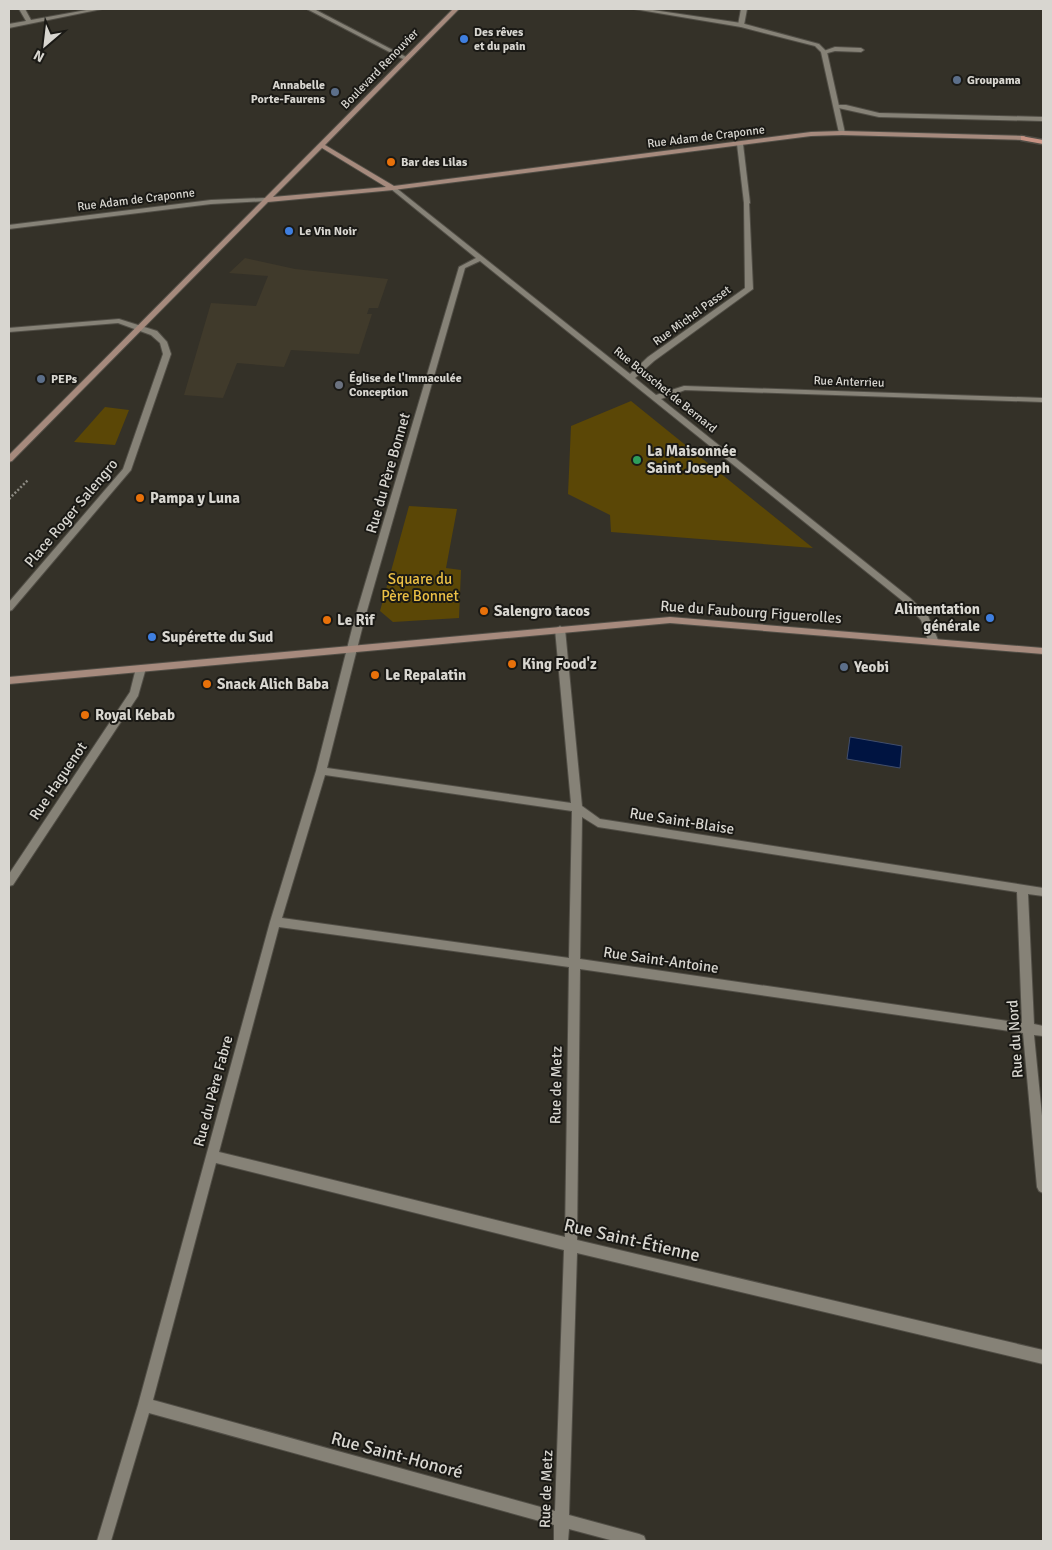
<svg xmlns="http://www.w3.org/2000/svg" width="1052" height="1550" viewBox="0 0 1052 1550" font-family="Signika,sans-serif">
<rect width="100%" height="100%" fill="#343128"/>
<polygon fill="#403a2b" points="245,258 295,269 388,279 378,308 369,308 367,314 372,314 359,354 291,350 284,367 237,363 223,398 184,395 211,303 256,306 268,276 229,273"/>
<g fill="#5b4706">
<polygon points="631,401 813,548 611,532 610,515 568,494 571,426"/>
<polygon points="105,407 129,410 115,445 74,442"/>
<polygon points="409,506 457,509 446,568 461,570 459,618 393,622 380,611"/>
</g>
<polygon fill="#001441" stroke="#414e6c" points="850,737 902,746 900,768 847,759"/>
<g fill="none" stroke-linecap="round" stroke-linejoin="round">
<g stroke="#514e46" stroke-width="2">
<g id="lane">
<polygon points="741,9 747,9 744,25 741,27 738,25"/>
<polygon points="835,47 861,48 864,50 861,52 835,51 824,54 821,52"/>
<polygon points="834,105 846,105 879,113 1043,117 1043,121 879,117 834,107"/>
<polygon points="740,142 743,144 750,203 747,205 744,203 737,144"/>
</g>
</g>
<g stroke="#514e46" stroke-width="2">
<g id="street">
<polygon points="19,9 25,9 31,20 92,9 102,9 9,28 9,24 26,21"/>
<polygon points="307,9 314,9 408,58 403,59"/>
<polygon points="634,9 646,9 741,23 819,44 827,52 845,133 842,135 839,133 821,52 815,46 741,27"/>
<path d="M391 187H395L630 374 648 357 745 288 744 203 749 202 753 289 654 361 635 378 656 395 684 386 1043 398V402L685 390 661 399 910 598 928 616 938 640 933 643 928 640 921 620 904 602 480 261 465 268 364 621 327 768 571 803 555 629 560 626 565 629 582 806 600 819 1043 888V896L1028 894 1034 1024 1043 1026V1036L1034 1035 1043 1126V1193L1039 1191 1037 1187 1023 1033 580 969 577 1240 1043 1350V1364L577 1253 569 1515 639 1534 644 1536 646 1541H614L569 1529 568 1541H554V1525L149 1413 111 1541H97L138 1405 270 922 316 771 354 621 459 267 476 258 391 189ZM325 775 572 811 569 958 282 918ZM582 817 598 827 1017 892 1022 1023 580 959ZM279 927 569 967 565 1237 219 1152ZM216 1163 564 1250 555 1511 153 1400Z"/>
<polygon points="265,198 267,199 267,201 211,204 9,229 9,225 211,200"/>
<polygon points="119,319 157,331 167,342 171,354 131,470 12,610 9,611 9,602 123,469 163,354 160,343 151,335 118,323 9,332 9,328"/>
<polygon points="141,665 146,668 138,696 13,885 9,886 9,874 130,692 136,668"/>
</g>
</g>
<g stroke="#514e46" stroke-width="2">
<g id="secondary">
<path d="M453 9H459L325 145 394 186 811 132 842 131 1024 136 1027 138 1024 140 842 135 811 136 393 190 268 202 12 461 9 462V455ZM322 148 386 187 273 197Z"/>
<polygon points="670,617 1043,648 1043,654 670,623 9,684 9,677"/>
</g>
</g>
<g stroke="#514e46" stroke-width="3">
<polygon id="primary" points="1021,136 1043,140 1043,144 1021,140"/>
</g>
<polyline stroke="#8d8b83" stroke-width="2.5" stroke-dasharray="2 2" stroke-linecap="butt" points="9,499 28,480"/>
<use href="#lane" fill="#868277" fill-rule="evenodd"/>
<use href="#street" fill="#868277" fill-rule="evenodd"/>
<use href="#secondary" fill="#a68a7d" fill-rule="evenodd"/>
<use href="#primary" fill="#c69283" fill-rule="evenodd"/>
</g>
<g fill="#3f7fe0" stroke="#1a1915" stroke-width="2">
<circle cx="464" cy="39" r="5"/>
<circle cx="289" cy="231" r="5"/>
<circle cx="990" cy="618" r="5"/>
<circle cx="152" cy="637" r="5"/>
</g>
<g fill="#5c6f8a" stroke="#1a1915" stroke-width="2">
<circle cx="957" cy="80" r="5"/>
<circle cx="335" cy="92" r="5"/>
<circle cx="41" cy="379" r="5"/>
<circle cx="844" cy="667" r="5"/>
</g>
<g fill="#e8710a" stroke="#1a1915" stroke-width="2">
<circle cx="391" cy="162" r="5"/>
<circle cx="140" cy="498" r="5"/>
<circle cx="484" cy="611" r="5"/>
<circle cx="327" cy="620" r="5"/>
<circle cx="512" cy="664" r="5"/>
<circle cx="375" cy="675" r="5"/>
<circle cx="207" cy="684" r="5"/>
<circle cx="85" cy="715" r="5"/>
</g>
<circle fill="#6b7280" stroke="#1a1915" stroke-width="2" cx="339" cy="385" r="5"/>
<circle fill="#2e9e5b" stroke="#1a1915" stroke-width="2" cx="637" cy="460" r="5"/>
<g text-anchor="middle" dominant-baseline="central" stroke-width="4" stroke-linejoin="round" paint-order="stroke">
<g font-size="12" font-weight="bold" fill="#d8d6d0" stroke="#1a1915" text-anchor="start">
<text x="474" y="32">Des rêves<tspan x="474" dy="14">et du pain</tspan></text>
<text x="967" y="80">Groupama</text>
<text x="325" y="85" text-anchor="end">Annabelle<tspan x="325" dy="14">Porte-Faurens</tspan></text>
<text x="401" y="162">Bar des Lilas</text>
<text x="299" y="231">Le Vin Noir</text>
<text x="349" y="378">Église de l'Immaculée<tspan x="349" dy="14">Conception</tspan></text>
<text x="51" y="379">PEPs</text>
</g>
<g font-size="12" fill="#d8d6d0" stroke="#1a1915">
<text transform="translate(380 69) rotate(-46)">Boulevard Renouvier</text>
<text transform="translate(706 137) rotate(-7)">Rue Adam de Craponne</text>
<text transform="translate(136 200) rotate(-7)">Rue Adam de Craponne</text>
<text transform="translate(692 316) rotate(-36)">Rue Michel Passet</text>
<text transform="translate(849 382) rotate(2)">Rue Anterrieu</text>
<text transform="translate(665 390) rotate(39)">Rue Bouschet de Bernard</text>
</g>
<g font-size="15" font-weight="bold" fill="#d8d6d0" stroke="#1a1915" text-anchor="start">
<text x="647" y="451">La Maisonnée<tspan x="647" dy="17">Saint Joseph</tspan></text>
<text x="150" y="498">Pampa y Luna</text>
<text x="980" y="609" text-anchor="end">Alimentation<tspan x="980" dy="17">générale</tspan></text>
<text x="494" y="611">Salengro tacos</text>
<text x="337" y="620">Le Rif</text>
<text x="162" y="637">Supérette du Sud</text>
<text x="522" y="664">King Food'z</text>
<text x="854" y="667">Yeobi</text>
<text x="385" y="675">Le Repalatin</text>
<text x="217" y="684">Snack Alich Baba</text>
<text x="95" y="715">Royal Kebab</text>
</g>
<g font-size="15" fill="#d8d6d0" stroke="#1a1915">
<text transform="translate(388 473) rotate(-74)">Rue du Père Bonnet</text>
<text transform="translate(71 513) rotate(-50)">Place Roger Salengro</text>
<text transform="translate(751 612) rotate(4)">Rue du Faubourg Figuerolles</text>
<text transform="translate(58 781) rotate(-56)">Rue Haguenot</text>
<text transform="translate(682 821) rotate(9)">Rue Saint-Blaise</text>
<text transform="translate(661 960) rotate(8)">Rue Saint-Antoine</text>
<text transform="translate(1015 1039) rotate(-94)">Rue du Nord</text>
<text transform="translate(556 1085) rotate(-89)">Rue de Metz</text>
<text transform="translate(213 1091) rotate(-75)">Rue du Père Fabre</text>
<text transform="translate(546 1489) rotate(-88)">Rue de Metz</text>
</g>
<g font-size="15" fill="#ecc045" stroke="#1a1915">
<text x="420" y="579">Square du<tspan x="420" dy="17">Père Bonnet</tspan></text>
</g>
<g font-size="18" fill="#d8d6d0" stroke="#1a1915">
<text transform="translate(632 1240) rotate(13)">Rue Saint-Étienne</text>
<text transform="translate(397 1455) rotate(15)">Rue Saint-Honoré</text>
</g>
</g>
<rect width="1052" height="1550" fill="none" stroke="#d8d6d0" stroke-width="20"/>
<g transform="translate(45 45) rotate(208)" stroke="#1a1915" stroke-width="4" paint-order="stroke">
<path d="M0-4L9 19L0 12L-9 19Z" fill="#d8d6d0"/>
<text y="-8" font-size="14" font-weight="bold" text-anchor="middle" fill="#d8d6d0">N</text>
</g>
</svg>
